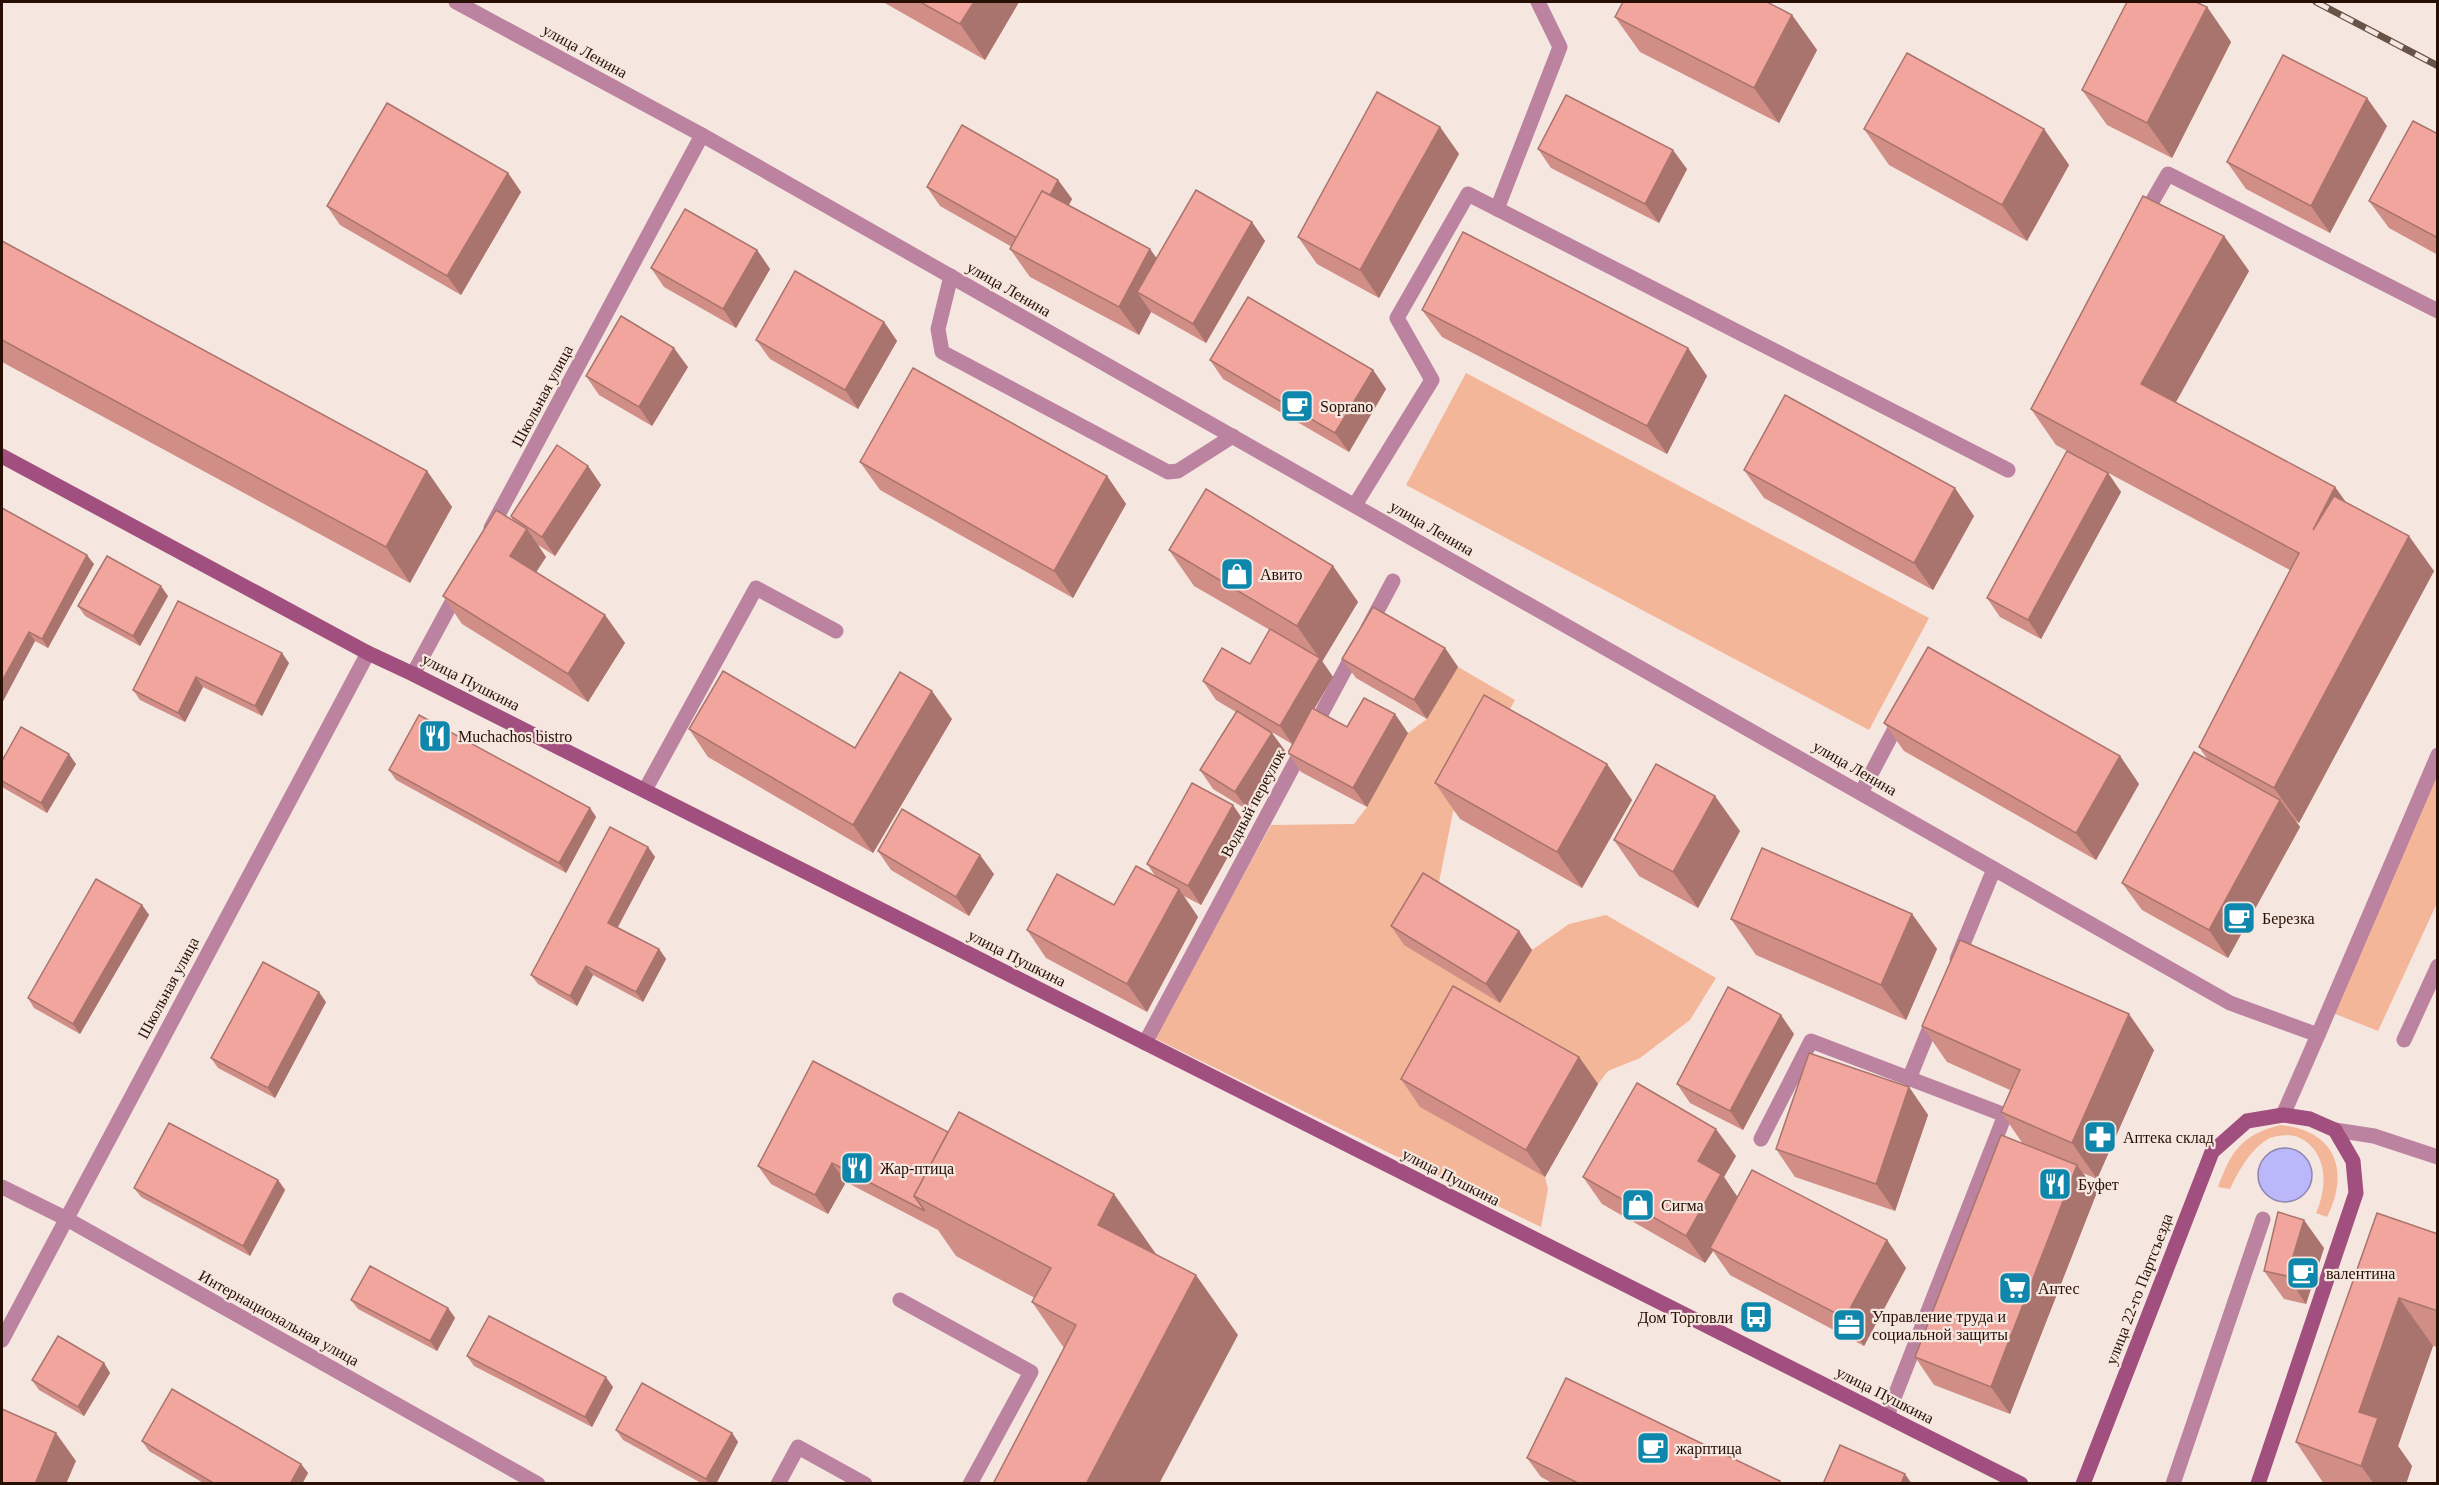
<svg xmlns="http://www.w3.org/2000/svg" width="2439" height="1485" viewBox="0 0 2439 1485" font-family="Georgia,serif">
<rect width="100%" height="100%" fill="#f5e6df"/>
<g fill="#f4b698">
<polygon points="1466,373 1929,618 1869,730 1406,485"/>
<polygon points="1458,667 1515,700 1453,812 1437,892 1532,950 1569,924 1606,915 1716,978 1690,1020 1640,1058 1608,1071 1598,1084 1473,1014 1545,1177 1548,1189 1541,1227 1154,1038 1271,825 1354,824 1367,807 1408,733 1427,719"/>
<polygon points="2438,756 2437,903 2378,1031 2328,1011"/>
<path d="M2280 1125C2334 1130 2351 1169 2327 1217L2316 1213C2328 1186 2328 1151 2298 1137 2291 1134 2277 1135 2270 1138 2251 1148 2239 1170 2230 1189L2218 1187C2231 1151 2242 1135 2280 1125Z"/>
</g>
<circle fill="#bab7fa" stroke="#8e85b0" stroke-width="1.5" cx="2285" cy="1175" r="27"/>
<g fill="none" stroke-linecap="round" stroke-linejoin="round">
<g stroke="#bc83a1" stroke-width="15">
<polyline points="1497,209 1560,47 1538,2"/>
<polyline points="2142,219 2168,174 2438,311"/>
<polyline points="951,276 938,329 942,352 1168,472 1178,471 1233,436"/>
<polyline points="1355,505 1432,380 1397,318 1468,194 2008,470"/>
<polyline points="645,790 756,588 836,631"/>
<polyline points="1861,793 1900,719"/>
<polyline points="1957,959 1994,869"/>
<polyline points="2318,1035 2438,755"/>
<polyline points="1909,1079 1935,1015"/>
<polyline points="1761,1139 1811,1041 2005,1115 1887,1416"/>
<polyline points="900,1300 1031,1372 970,1484"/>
<polyline points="778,1484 798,1447 865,1484"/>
</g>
<polyline stroke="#bc83a1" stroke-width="15" points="2173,1484 2263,1219"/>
<g stroke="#bc83a1" stroke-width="15">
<polyline points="456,2 702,135 2230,1003 2318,1035 2283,1115"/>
<polyline points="491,528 702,135"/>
<polyline points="1368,628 1393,581"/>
<polyline points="413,674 459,589"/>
<polyline points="2404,1040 2438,966"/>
<polyline points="1145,1043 1356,649"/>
<polyline points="2335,1130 2374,1136 2438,1157"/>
<polyline points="2,1187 65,1218 538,1484"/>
<polyline points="2,1340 368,653"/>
</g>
<g stroke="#a04f7e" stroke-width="15">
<polyline points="2,456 368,653 413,674 2021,1484"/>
<polyline points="2083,1484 2212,1152 2247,1121 2283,1115 2310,1119 2335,1130 2353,1161 2356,1193 2258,1484"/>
</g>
<g stroke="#685348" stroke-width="7">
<polyline id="rail" points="2316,2 2438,66"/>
</g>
<use href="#rail" stroke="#f5e6df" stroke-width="4.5" stroke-dasharray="14" stroke-linecap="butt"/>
</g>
<g fill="#d08e86">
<polygon points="883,2 1019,2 985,60"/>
<polygon points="2207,7 2231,42 2172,158 2107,125 2082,90"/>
<polygon points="1792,15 1817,50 1779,123 1640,52 1615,17"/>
<polygon points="2387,126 2330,233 2246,189 2227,162"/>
<polygon points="1440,127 1459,154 1379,298 1317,264 1298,237"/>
<polygon points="1864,129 2044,129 2069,165 2027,241 1889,165"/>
<polygon points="2438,134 2438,255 2389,228 2369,201"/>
<polygon points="1538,149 1687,169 1659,223 1551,168"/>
<polygon points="508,173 521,192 461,295 340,225 327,206"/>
<polygon points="1058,180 1072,199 1069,205 1150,249 1156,258 1252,222 1265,241 1206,343 1151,312 1139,335 1030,277 1010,249 1012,247 940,206 927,187"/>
<polygon points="2224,236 2249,271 2175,403 2335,487 2346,502 2434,571 2299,823 2296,821 2300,827 2228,958 2142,910 2122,883 2208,760 2199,747 2290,570 2056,445 2031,409"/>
<polygon points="2,241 427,471 452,507 410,583 2,362"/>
<polygon points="757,250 770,269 736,328 664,287 651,268"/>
<polygon points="1422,310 1688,348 1707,376 1667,454 1442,337"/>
<polygon points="884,322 897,341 858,409 770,359 756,340"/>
<polygon points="1210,360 1373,370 1386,389 1349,452 1223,379"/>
<polygon points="688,367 652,426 599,395 586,376"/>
<polygon points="860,462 1107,476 1126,504 1073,598 880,490"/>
<polygon points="588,466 601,485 555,556 538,545 546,557 536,572 605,615 625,643 588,702 462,624 443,596 513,521 511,516"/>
<polygon points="1744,470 1974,516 1933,590 1764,498"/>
<polygon points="2108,473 2121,492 2041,639 2000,617 1987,598"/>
<polygon points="2,508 94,564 48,648 35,641 2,703"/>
<polygon points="1169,550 1333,566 1358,602 1322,661 1333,677 1314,709 1347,727 1408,733 1367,807 1301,772 1288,753 1292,744 1270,731 1286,752 1249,811 1213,789 1200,770 1236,712 1216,700 1203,681 1250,664 1270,630 1194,586"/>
<polygon points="168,596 140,646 85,616 78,606"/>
<polygon points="178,601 289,663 262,716 203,687 185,722 140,700 133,690"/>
<polygon points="1445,648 1458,667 1427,719 1356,678 1342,659"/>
<polygon points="952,719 873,853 708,757 689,729 855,748"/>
<polygon points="1884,723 2120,756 2139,784 2096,860 1904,751"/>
<polygon points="2,761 76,764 47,813 2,787"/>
<polygon points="1607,764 1632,800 1582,888 1460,819 1435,783"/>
<polygon points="389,770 590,808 596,817 566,873 396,780"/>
<polygon points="1246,824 1201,905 1184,896 1198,917 1147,1012 1046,958 1027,930 1114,905 1156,877 1147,864"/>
<polygon points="1740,831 1698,908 1639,876 1614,840"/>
<polygon points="648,847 655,857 618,927 659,949 666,959 643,1002 593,975 577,1006 538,984 531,975"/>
<polygon points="878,851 994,874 969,916 891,870"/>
<polygon points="142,905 149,915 80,1034 34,1008 28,998"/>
<polygon points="1912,914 1937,949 1906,1020 1756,955 1731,919"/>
<polygon points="1391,926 1519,931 1532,950 1500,1003 1404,945"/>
<polygon points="326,1002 275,1098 218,1068 211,1058"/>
<polygon points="1922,1026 2154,1050 2097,1179 2083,1173 2097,1192 2010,1414 1934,1385 1915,1357 2023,1144 2001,1112 2010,1090 1947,1062"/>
<polygon points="1794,1034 1743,1130 1690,1103 1677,1084"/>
<polygon points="1579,1057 1598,1084 1545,1177 1420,1107 1401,1079"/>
<polygon points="813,1061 1156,1254 1156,1255 1238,1335 1064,1348 1032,1302 1035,1298 956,1256 938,1230 846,1182 828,1214 771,1184 758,1166"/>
<polygon points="1909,1087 1928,1115 1895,1211 1795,1177 1776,1149"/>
<polygon points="1736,1156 1724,1177 1737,1197 1887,1240 1906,1268 1864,1346 1730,1275 1713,1251 1705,1263 1602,1204 1583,1177"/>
<polygon points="278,1180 285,1190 250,1256 141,1197 134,1188"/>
<polygon points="2438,1234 2438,1347 2433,1346 2398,1446 2412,1466 2406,1484 2324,1484 2296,1442"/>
<polygon points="2324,1248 2306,1304 2284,1299 2264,1271"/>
<polygon points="351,1300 448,1308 455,1318 437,1351 358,1309"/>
<polygon points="467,1356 613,1387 592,1427 474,1366"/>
<polygon points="104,1363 110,1373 84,1416 39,1390 32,1380"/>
<polygon points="616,1430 732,1433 738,1442 716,1484 703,1484 623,1440"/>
<polygon points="142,1441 301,1464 308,1473 302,1484 205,1484 149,1451"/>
<polygon points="1527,1458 1781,1484 1554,1484 1541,1477"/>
</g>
<g fill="#a9746d">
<polygon points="974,2 1019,2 985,60 960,24"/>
<polygon points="2207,7 2231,42 2172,158 2147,123"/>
<polygon points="1792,15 1817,50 1779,123 1754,88"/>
<polygon points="2367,98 2387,126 2330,233 2311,206"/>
<polygon points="1440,127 1459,154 1379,298 1360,270"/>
<polygon points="2044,129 2069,165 2027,241 2002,205"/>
<polygon points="1673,150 1687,169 1659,223 1645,204"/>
<polygon points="508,173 521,192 461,295 447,276"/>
<polygon points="1058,180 1072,199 1038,261 1025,242"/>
<polygon points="1252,222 1265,241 1206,343 1193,324"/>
<polygon points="2224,236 2249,271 2166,420 2141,384"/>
<polygon points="1150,249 1170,277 1137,292 1151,312 1139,335 1119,307"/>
<polygon points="757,250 770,269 736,328 723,309"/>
<polygon points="884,322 897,341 858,409 845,390"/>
<polygon points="674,348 688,367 652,426 639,407"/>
<polygon points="1688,348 1707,376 1667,454 1647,426"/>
<polygon points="1373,370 1386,389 1349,452 1335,433"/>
<polygon points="588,466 601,485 555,556 542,537"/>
<polygon points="427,471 452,507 410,583 386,547"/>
<polygon points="2108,473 2121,492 2041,639 2028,620"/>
<polygon points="1107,476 1126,504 1073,598 1054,571"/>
<polygon points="2335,487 2360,523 2313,530"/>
<polygon points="1955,488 1974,516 1933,590 1914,563"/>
<polygon points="527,529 546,557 529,583 510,556"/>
<polygon points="2409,536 2434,571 2299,823 2274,788"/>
<polygon points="87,555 94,564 48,648 42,639"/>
<polygon points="1333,566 1358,602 1322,662 1297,626"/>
<polygon points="161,586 168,596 140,646 133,636"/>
<polygon points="605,615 625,643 588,702 568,674"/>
<polygon points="29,632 35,641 2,703 2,681"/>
<polygon points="1445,648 1458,667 1427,719 1414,700"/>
<polygon points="282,653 289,663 262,716 255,706"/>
<polygon points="1320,658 1333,677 1293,745 1280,726"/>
<polygon points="196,677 203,687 185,722 178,713"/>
<polygon points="932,691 952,719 873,853 853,825"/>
<polygon points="1395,714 1408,733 1367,807 1353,788"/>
<polygon points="1272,733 1286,752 1249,811 1235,792"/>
<polygon points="69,754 76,764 47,813 41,803"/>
<polygon points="2120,756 2139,784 2096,860 2076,833"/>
<polygon points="1607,764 1632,800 1582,888 1557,852"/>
<polygon points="1715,796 1740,831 1698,908 1673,872"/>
<polygon points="2280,800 2300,827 2228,958 2209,930"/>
<polygon points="1233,805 1246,824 1201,905 1188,886"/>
<polygon points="590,808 596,817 566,873 559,863"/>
<polygon points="648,847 655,857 615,932 608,923"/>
<polygon points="980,855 994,874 969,916 956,897"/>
<polygon points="1179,889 1198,917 1147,1012 1127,984"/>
<polygon points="142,905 149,915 80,1034 73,1024"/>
<polygon points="1912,914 1937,949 1906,1020 1881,985"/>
<polygon points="1519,931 1532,950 1500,1003 1486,984"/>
<polygon points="659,949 666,959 643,1002 636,992"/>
<polygon points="586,966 593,975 577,1006 570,996"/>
<polygon points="319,992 326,1002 275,1098 268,1088"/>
<polygon points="2129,1014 2154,1050 2097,1179 2072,1143"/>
<polygon points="1781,1015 1794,1034 1743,1130 1730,1111"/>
<polygon points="1579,1057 1598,1084 1545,1177 1526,1150"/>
<polygon points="1909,1087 1928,1115 1895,1211 1876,1184"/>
<polygon points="1716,1129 1736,1156 1724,1177 1741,1202 1710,1248 1713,1251 1705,1263 1686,1236 1698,1161"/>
<polygon points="832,1163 846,1182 828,1214 815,1195"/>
<polygon points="2077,1165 2097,1192 2010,1414 1991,1387"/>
<polygon points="278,1180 285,1190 250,1256 243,1246"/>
<polygon points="1114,1194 1156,1254 1140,1285 1098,1225"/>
<polygon points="2304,1220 2324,1248 2306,1304 2287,1276"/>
<polygon points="1887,1240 1906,1268 1864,1346 1845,1318"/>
<polygon points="1196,1275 1238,1335 1159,1484 1086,1484"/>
<polygon points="2399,1298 2433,1346 2398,1446 2412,1466 2406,1484 2374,1484 2361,1466 2359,1412"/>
<polygon points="448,1308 455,1318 437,1351 430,1341"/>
<polygon points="104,1363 110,1373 84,1416 78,1407"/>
<polygon points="606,1377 613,1387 592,1427 585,1417"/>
<polygon points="56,1433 76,1461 66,1484 35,1484"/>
<polygon points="732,1433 738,1442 716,1484 709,1484 706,1479"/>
<polygon points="301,1464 308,1473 302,1484 290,1484"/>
<polygon points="1905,1474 1912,1484 1901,1484"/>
</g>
<g fill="#f2a59c" stroke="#a9746d" stroke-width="1.5">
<polygon points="920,2 974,2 960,24"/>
<polygon points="1623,2 1767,2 1792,15 1754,88 1615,17"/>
<polygon points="2127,2 2196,2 2207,7 2147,123 2082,90"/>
<polygon points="1907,53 2044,129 2002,205 1864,129"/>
<polygon points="2283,55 2367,98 2311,206 2227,162"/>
<polygon points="1377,92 1440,127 1360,270 1298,237"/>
<polygon points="1566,95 1673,150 1645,204 1538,149"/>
<polygon points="387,103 508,173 447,276 327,206"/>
<polygon points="2413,121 2438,134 2438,238 2369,201"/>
<polygon points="962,125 1058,180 1050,195 1042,191 1017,238 927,187"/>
<polygon points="1196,190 1252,222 1193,324 1137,292"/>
<polygon points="1042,191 1150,249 1119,307 1010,249"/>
<polygon points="2143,196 2224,236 2141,384 2335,487 2313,530 2334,496 2409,536 2274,788 2199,747 2299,553 2031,409"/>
<polygon points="685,209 757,250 723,309 651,268"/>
<polygon points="1463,232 1688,348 1647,426 1422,310"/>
<polygon points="2,241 427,471 386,547 2,340"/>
<polygon points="795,271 884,322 845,390 756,340"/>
<polygon points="1248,297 1373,370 1335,433 1210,360"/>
<polygon points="621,316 674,348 639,407 586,376"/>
<polygon points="913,368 1107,476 1054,571 860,462"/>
<polygon points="1785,395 1955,488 1914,563 1744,470"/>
<polygon points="557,445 588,466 542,537 511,516"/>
<polygon points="2067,451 2108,473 2028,620 1987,598"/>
<polygon points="1206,489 1333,566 1297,626 1169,550"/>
<polygon points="2,508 87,555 42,639 29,632 2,681"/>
<polygon points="496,510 527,529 510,556 605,615 568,674 443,596"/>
<polygon points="107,556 161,586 133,636 78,606"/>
<polygon points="178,601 282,653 255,706 196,677 178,713 133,690"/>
<polygon points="1373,607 1445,648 1414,700 1342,659"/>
<polygon points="1270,629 1320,658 1280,726 1203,681 1222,648 1250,664"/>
<polygon points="1928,647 2120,756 2076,833 1884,723"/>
<polygon points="723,671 855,748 900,672 932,691 853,825 689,729"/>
<polygon points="1484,695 1607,764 1557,852 1435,783"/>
<polygon points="1364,698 1395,714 1353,788 1288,753 1312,708 1347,727"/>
<polygon points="1237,711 1272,733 1235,792 1200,770"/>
<polygon points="419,715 590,808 559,863 389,770"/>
<polygon points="21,727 69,754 41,803 2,781 2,761"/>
<polygon points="2194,752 2280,800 2209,930 2122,883"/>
<polygon points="1656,764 1715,796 1673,872 1614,840"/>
<polygon points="1192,783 1233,805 1188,886 1147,864"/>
<polygon points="902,809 980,855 956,897 878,851"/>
<polygon points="610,827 648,847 608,923 659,949 636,992 586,966 570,996 531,975"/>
<polygon points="1762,848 1912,914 1881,985 1731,919"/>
<polygon points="1136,866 1179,889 1127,984 1027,930 1057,874 1114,905"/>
<polygon points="1423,873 1519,931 1486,984 1391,926"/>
<polygon points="96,879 142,905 73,1024 28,998"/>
<polygon points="1960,940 2129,1014 2072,1143 2001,1112 2020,1070 1922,1026"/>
<polygon points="263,962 319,992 268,1088 211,1058"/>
<polygon points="1453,986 1579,1057 1526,1150 1401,1079"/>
<polygon points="1728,987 1781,1015 1730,1111 1677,1084"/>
<polygon points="1809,1053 1909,1087 1876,1184 1776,1149"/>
<polygon points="813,1061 948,1132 914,1196 925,1211 832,1163 815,1195 758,1166"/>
<polygon points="1637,1083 1716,1129 1698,1161 1721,1174 1686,1236 1583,1177"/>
<polygon points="959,1112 1114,1194 1098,1225 1196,1275 1086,1484 993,1484 1076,1325 1032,1302 1051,1268 914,1196"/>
<polygon points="169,1123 278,1180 243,1246 134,1188"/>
<polygon points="2001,1135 2077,1165 1991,1387 1915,1357"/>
<polygon points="1752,1170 1887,1240 1845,1318 1710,1248"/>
<polygon points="2278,1212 2304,1220 2287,1276 2264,1271"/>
<polygon points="2377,1213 2438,1234 2438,1311 2399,1298 2359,1412 2378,1418 2361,1466 2296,1442"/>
<polygon points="370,1266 448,1308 430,1341 351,1300"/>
<polygon points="489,1316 606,1377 585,1417 467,1356"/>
<polygon points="58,1336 104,1363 78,1407 32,1380"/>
<polygon points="1566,1378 1780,1481 1779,1484 1580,1484 1527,1458"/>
<polygon points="642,1383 732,1433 706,1479 616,1430"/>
<polygon points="172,1389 301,1464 290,1484 215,1484 142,1441"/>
<polygon points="2,1409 56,1433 35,1484 2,1484"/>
<polygon points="1840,1445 1905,1474 1901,1484 1823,1484"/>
</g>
<defs>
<g id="cafe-square" transform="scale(1.725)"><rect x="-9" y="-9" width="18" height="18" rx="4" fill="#0f86ab" stroke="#f5e6df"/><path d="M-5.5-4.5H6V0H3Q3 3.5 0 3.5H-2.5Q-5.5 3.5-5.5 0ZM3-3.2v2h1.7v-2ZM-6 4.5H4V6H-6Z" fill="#fff"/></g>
<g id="shop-square" transform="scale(1.725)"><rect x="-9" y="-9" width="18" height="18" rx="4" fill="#0f86ab" stroke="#f5e6df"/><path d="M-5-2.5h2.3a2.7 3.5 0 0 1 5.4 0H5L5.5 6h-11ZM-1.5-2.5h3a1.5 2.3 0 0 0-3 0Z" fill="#fff"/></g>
<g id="restaurant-square" transform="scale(1.725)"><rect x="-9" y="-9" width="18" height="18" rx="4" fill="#0f86ab" stroke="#f5e6df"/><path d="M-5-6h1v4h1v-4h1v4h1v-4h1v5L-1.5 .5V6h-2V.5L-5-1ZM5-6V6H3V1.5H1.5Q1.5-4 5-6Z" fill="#fff"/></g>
<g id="pharmacy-square" transform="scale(1.725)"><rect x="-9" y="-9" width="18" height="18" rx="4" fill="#0f86ab" stroke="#f5e6df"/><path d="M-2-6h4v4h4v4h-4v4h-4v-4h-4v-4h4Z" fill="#fff"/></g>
<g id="supermarket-square" transform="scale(1.725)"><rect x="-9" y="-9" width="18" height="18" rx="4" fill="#0f86ab" stroke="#f5e6df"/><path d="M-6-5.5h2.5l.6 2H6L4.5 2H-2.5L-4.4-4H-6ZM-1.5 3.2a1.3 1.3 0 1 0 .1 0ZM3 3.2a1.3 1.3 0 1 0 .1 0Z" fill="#fff"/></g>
<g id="bus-square" transform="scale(1.725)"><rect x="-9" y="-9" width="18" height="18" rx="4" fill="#0f86ab" stroke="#f5e6df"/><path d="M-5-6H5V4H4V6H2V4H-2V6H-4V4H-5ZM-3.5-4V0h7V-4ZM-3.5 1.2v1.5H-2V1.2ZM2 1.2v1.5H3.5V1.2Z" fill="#fff"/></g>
<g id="office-square" transform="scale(1.725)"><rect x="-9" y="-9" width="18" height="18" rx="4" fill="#0f86ab" stroke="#f5e6df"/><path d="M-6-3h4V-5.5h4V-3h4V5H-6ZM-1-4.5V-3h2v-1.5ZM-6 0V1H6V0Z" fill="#fff"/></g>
</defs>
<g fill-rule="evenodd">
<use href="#cafe-square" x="1297" y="406"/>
<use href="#shop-square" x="1237" y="574"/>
<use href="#restaurant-square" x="435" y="736"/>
<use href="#cafe-square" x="2239" y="918"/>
<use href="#pharmacy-square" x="2100" y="1137"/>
<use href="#restaurant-square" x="857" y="1168"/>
<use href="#restaurant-square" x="2055" y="1184"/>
<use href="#shop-square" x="1638" y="1205"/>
<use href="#cafe-square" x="2303" y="1273"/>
<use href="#supermarket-square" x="2015" y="1288"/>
<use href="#bus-square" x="1756" y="1317"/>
<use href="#office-square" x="1849" y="1325"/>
<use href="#cafe-square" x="1653" y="1448"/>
</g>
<g text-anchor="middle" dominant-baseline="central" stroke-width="4.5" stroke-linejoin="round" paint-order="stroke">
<g font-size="16" fill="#270f03" stroke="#f5e6df">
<text transform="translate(585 51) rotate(29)">улица Ленина</text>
<text transform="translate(1009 289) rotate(30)">улица Ленина</text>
<text transform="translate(542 396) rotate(-62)">Школьная улица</text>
<text transform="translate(1432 528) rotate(30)">улица Ленина</text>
<text transform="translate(471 682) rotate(27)">улица Пушкина</text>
<text transform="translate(1855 768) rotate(30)">улица Ленина</text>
<text transform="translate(1253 803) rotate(-62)">Водный переулок</text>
<text transform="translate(1017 958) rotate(27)">улица Пушкина</text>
<text transform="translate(168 988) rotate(-62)">Школьная улица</text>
<text transform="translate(1451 1177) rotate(27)">улица Пушкина</text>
<text transform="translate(2139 1289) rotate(-69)">улица 22-го Партсъезда</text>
<text transform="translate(279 1318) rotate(29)">Интернациональная улица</text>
<text transform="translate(1885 1395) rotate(27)">улица Пушкина</text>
</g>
<g font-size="16" fill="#270f03" stroke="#f5e6df" text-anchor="start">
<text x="1320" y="406">Soprano</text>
<text x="1260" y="574">Авито</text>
<text x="458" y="736">Muchachos bistro</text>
<text x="2262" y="918">Березка</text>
<text x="2123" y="1137">Аптека склад</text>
<text x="880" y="1168">Жар-птица</text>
<text x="2078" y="1184">Буфет</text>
<text x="1661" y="1205">Сигма</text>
<text x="2326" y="1273">валентина</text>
<text x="2038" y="1288">Антес</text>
<text x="1872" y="1316">Управление труда и<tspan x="1872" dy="18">социальной защиты</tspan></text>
<text x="1733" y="1317" text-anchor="end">Дом Торговли</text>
<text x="1676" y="1448">жарптица</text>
</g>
</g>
<rect width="2439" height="1485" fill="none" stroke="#270f03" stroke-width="6"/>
</svg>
